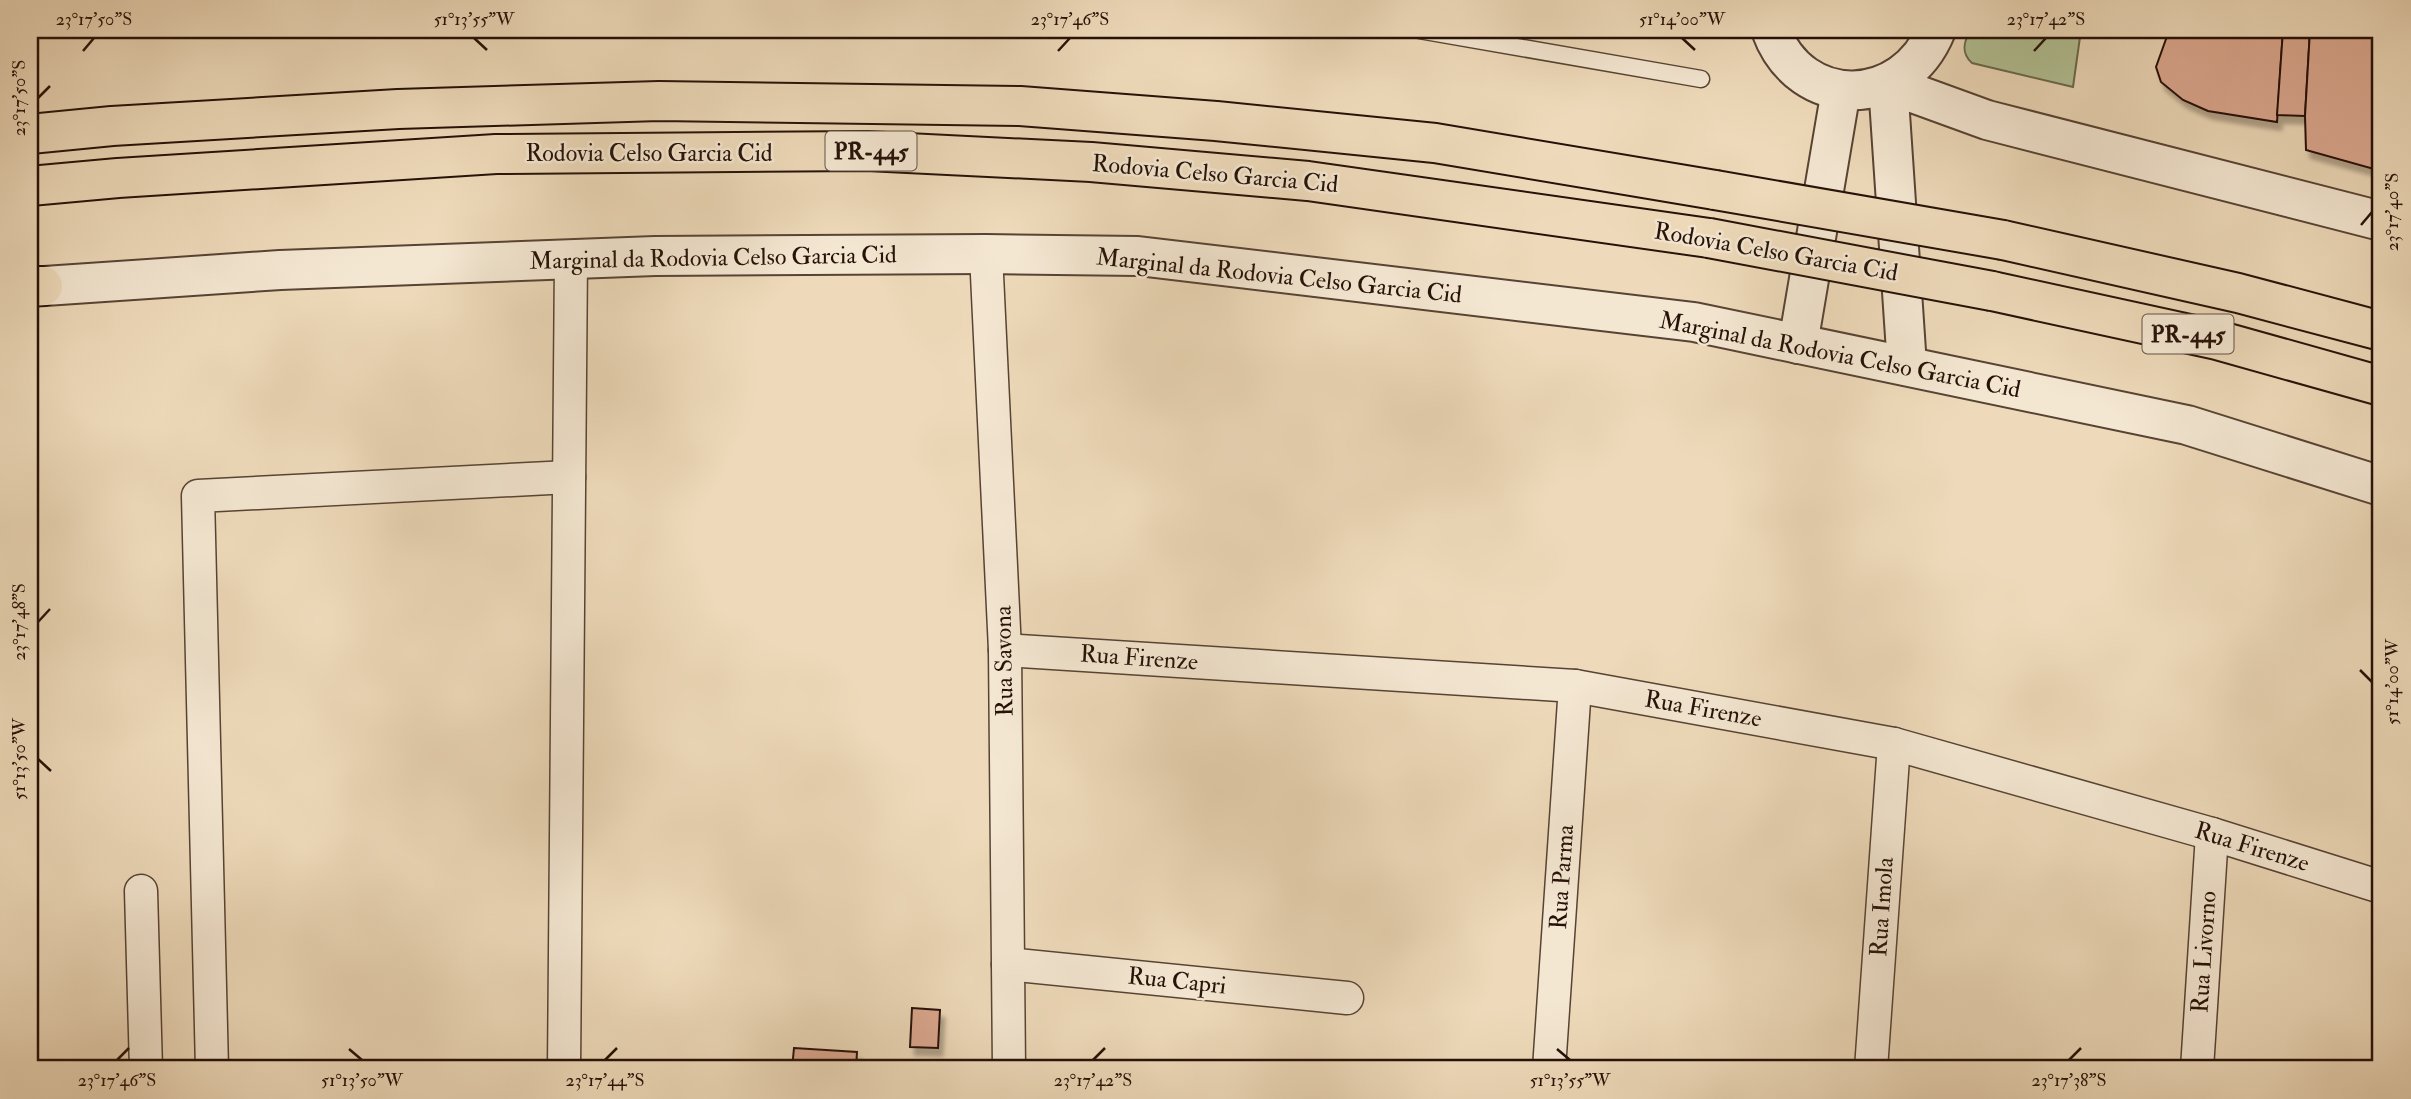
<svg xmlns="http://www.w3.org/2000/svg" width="2411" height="1099" viewBox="0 0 2411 1099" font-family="'IM FELL Double Pica',serif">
<defs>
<filter id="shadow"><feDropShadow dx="4.5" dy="8" stdDeviation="2" flood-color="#0004"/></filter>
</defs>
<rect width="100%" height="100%" fill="#eedaba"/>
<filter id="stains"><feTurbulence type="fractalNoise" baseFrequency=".00286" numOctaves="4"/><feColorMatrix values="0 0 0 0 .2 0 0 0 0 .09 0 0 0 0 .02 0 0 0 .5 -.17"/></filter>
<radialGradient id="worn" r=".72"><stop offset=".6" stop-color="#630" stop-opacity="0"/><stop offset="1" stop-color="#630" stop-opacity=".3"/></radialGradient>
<path fill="#b2c195" stroke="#6c694e" stroke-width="2" d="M1971 30H2081L2073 87 1972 63C1961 53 1963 42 1971 30Z"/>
<g fill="#dca890" stroke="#251108" stroke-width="2" filter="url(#shadow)">
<polygon points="2178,30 2283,30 2277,122 2208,111 2183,100 2161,82 2156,67 2166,39"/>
<polygon points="2283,30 2310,30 2305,116 2277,115"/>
<polygon points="2310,30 2381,30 2381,171 2306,150 2305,116"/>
<polygon points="912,1008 940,1010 938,1048 910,1047"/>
<polygon points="794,1048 857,1052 856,1069 792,1069"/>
</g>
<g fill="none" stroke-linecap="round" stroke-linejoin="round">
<g stroke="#574334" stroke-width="19">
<polyline id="service" points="1419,30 1701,79"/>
</g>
<g stroke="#574334" stroke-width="35">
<g id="minor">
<polyline points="986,254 1005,650 1009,1069"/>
<polyline points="1005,650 1575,686 1894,744 2212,834 2381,887"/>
<polyline points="141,891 146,1069"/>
<polyline points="1008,964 1347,998"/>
<polyline points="212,1069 198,496 569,477"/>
<polyline points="564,1069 571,259"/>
<polyline points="1549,1069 1575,686"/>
<polyline points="1871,1069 1894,744"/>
<polyline points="2197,1069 2212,834"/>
</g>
</g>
<g stroke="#574334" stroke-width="42">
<g id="tertiary">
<path d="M1771 30C1801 112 1904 109 1936 30"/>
<polyline points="30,287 280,270 655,256 986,254 1138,256 1694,322 2187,425 2381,486"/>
<polyline points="1798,344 1841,90"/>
<polyline points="1907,366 1888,84 1987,120 2381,221"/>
</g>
</g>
<g stroke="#251108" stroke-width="42">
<g id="motorway">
<polyline points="30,134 112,126 398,109 659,101 1020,106 1216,121 1435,143 1715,190"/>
<polyline points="30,186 118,178 496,154 867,151 1091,162 1308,181 1709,238"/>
<polyline points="2003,240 2238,293 2381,331"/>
<polyline points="30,286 43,286"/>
<polyline points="1992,291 2217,340 2381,386"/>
</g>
</g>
<use href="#service" stroke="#f4e7d2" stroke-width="16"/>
<use href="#minor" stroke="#f4e7d2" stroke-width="32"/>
<use href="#tertiary" stroke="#f4e7d2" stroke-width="38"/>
<use href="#motorway" stroke="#eedaba" stroke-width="38"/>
<g stroke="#251108" stroke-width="42" stroke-linecap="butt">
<g id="motorway-bridge">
<polyline points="1715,190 2003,240"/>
<polyline points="1709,238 1992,291"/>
</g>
</g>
<use href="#motorway-bridge" stroke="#eedaba" stroke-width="38"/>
</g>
<path fill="none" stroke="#251108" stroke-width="2.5" d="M474 38 487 50M1682 38 1695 50M83 51 94 38M1058 51 1070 38M2034 51 2046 38M38 98 50 86M2361 225 2372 212M38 622 50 609M2360 670 2372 682M38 759 51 771M349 1049 362 1060M1557 1049 1570 1060M117 1060 129 1048M605 1060 617 1048M1093 1060 1105 1048M2069 1060 2081 1048"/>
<g text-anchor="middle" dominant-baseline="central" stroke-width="5" stroke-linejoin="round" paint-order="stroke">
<g fill="#f4e7d2" stroke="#635145" stroke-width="2">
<rect x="825.5" y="131.5" width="91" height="39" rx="5"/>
<rect x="2142.5" y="314.5" width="91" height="39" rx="5"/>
</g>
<g font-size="23" font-weight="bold" fill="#251108">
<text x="871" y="151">PR-445</text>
<text x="2188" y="334">PR-445</text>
</g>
<g font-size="24" fill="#251108" stroke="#f4e7d2">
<text x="649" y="153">Rodovia Celso Garcia Cid</text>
<text transform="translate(1215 174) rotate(5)">Rodovia Celso Garcia Cid</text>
<text transform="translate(1776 252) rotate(10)">Rodovia Celso Garcia Cid</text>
<text transform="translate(713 258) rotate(-1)">Marginal da Rodovia Celso Garcia Cid</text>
<text transform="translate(1279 276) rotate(6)">Marginal da Rodovia Celso Garcia Cid</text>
<text transform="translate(1840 355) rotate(11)">Marginal da Rodovia Celso Garcia Cid</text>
<text transform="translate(1139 658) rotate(4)">Rua Firenze</text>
<text transform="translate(1004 661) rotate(-91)">Rua Savona</text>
<text transform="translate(1703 709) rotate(10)">Rua Firenze</text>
<text transform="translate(2252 847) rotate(17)">Rua Firenze</text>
<text transform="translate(1562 877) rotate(-86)">Rua Parma</text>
<text transform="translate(1882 907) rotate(-86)">Rua Imola</text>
<text transform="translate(2204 952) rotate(-86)">Rua Livorno</text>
<text transform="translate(1177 981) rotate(6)">Rua Capri</text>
</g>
</g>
<rect width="2411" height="1099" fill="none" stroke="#eedaba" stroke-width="77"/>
<rect x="38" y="38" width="2334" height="1022" fill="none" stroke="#251108" stroke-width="2.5"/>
<g font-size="18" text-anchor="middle" fill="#251108">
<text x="94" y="25">23°17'50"S</text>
<text x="474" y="25">51°13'55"W</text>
<text x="1070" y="25">23°17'46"S</text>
<text x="1682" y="25">51°14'00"W</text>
<text x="2046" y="25">23°17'42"S</text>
<text transform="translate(19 98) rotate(-90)" y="6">23°17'50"S</text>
<text transform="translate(2392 212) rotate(-90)" y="6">23°17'40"S</text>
<text transform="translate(19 622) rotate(-90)" y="6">23°17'48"S</text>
<text transform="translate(2392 682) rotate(-90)" y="6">51°14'00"W</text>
<text transform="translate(19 759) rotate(-90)" y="6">51°13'50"W</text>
<text x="117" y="1086">23°17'46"S</text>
<text x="362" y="1086">51°13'50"W</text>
<text x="605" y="1086">23°17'44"S</text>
<text x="1093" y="1086">23°17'42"S</text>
<text x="1570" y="1086">51°13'55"W</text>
<text x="2069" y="1086">23°17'38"S</text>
</g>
<rect width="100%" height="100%" filter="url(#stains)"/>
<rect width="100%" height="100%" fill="url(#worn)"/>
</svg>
